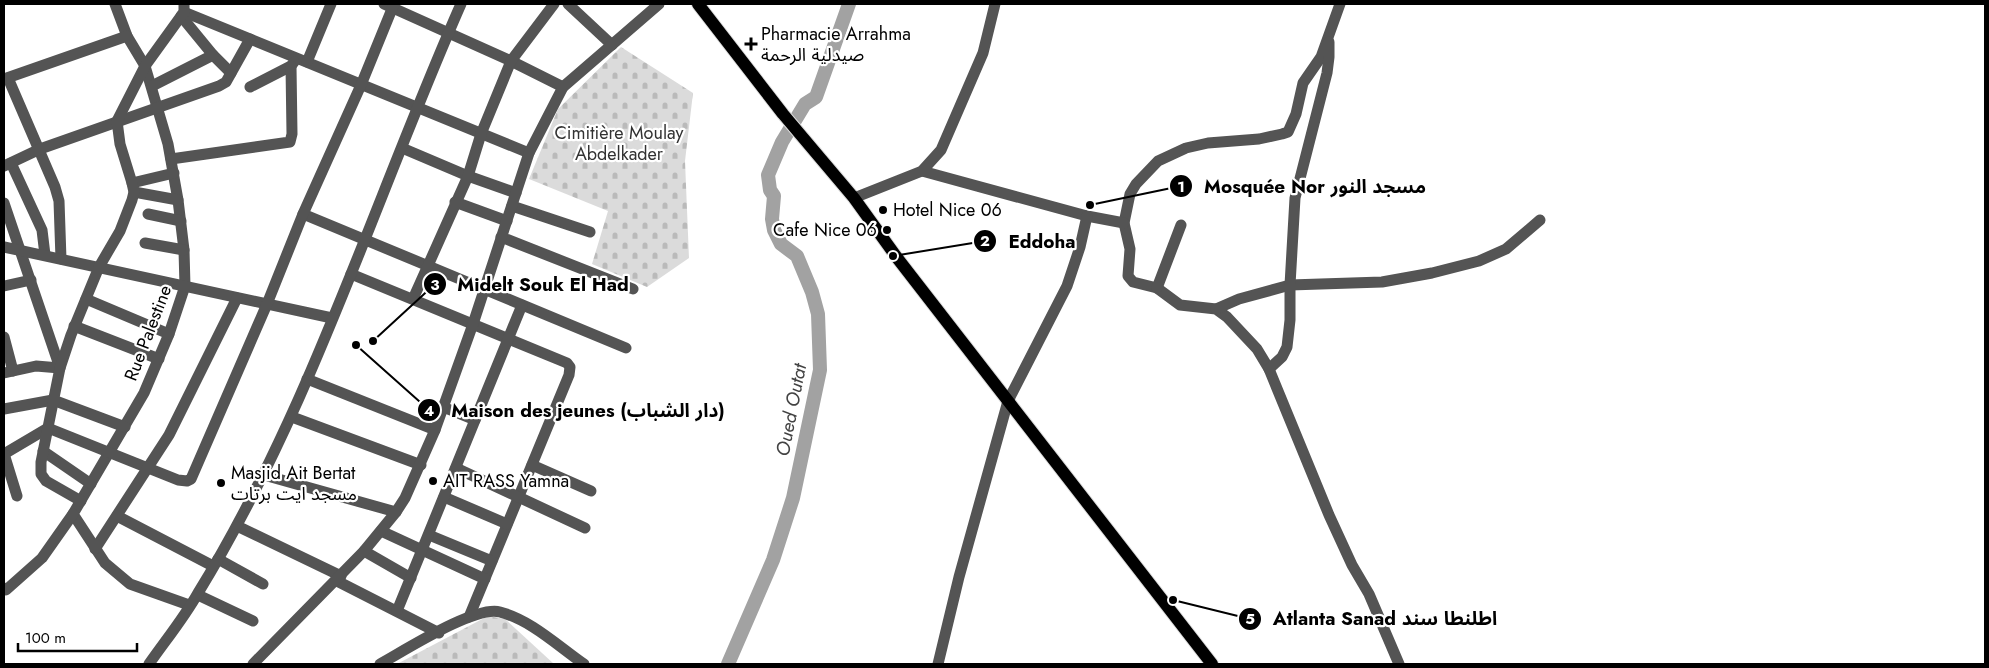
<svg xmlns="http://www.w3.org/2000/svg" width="1989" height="668" viewBox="0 0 1989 668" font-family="Jost,'Noto Sans Arabic',sans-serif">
<defs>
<pattern id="cemetery-stones" width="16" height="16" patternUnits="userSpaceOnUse" patternTransform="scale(1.25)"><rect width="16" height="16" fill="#dbdbdb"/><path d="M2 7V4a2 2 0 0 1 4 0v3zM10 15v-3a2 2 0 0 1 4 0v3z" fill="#bababa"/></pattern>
</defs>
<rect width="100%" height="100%" fill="#fff"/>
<g fill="url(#cemetery-stones)">
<polygon points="621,47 693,93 685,161 689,258 647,287 592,264 608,211 529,179 558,109"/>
<polygon points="488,616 505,619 554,664 397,664"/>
</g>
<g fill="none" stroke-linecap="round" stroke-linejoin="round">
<polyline stroke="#a2a2a2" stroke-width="14" points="728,664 773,560 793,498 820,370 818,314 812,292 797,256 781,244 774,230 772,219 774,196 770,190 768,175 782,142 805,104 816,97 849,4"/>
<g stroke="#dbdbdb" stroke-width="14">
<polyline id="major" points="698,4 783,114 854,198 898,259 1212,664"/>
</g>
<g stroke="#545454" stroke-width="11">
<polyline points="115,4 127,36 145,66 168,144 178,200 184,250 185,286 169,334 144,393 73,514 105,563 130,584 189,605"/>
<polyline points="384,4 511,61 563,87"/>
<polyline points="568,4 612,45"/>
<polyline points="1340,4 1321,57 1303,83 1296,114 1288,132 1282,134 1259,139 1208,143 1186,148 1158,161 1136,184 1130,194 1124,223 1130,249 1128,276 1133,282 1157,288 1180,305 1216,309 1227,317 1257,349 1269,369 1329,515 1352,565 1369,594 1399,664"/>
<polyline points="184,12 529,153"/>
<polyline points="181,16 213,55 231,73"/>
<polyline points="307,62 331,4"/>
<polyline points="8,78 55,187 59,201 61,259"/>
<polyline points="4,79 127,36"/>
<polyline points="152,86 213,55"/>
<polyline points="250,87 291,66 294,62"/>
<polyline points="402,148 468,176 516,193"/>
<polyline points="171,159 290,142 292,134 291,66"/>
<polyline points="11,163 42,230 45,255"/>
<polyline points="4,166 40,149 219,86 226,82 250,39"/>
<polyline points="922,171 1087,216 1124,223"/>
<polyline points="132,183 174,173"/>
<polyline points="134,192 178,200"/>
<polyline points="854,198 922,171 941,150 983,53 995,4"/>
<polyline points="455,202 507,221"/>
<polyline points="4,203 60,368 36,366 4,373"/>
<polyline points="512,206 590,232"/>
<polyline points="148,214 181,221"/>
<polyline points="303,214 626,348"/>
<polyline points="501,237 633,289"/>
<polyline points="145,243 184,250"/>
<polyline points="4,247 332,318"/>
<polyline points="351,274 567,363 570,367 569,375 469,617"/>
<polyline points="4,286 31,280"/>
<polyline points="1157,288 1181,225"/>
<polyline points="86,299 169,334"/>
<polyline points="413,299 468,176 481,134 511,61 554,4"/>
<polyline points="1216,309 1239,299 1290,285 1382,282 1432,273 1479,261 1506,249 1540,220"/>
<polyline points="74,326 159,359"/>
<polyline points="4,337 13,371"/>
<polyline points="1269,369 1282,357 1287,347 1290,320 1290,285 1295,198 1327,73 1329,57 1329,42"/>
<polyline points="307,379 435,430"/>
<polyline points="443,407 475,420"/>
<polyline points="4,409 53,400 125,427"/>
<polyline points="292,417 421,465"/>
<polyline points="43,451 91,484"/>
<polyline points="4,454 48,428 178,480 187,481 191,479 267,304 303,214 361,85 394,4"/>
<polyline points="4,454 17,496"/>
<polyline points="532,465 591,491"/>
<polyline points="456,468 585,528"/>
<polyline points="264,475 396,512"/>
<polyline points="444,497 507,524"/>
<polyline points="81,501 46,481 41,474 41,462 60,368 71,335 99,267 120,231 132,200 134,192 132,183 120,144 117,121 145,66 184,12 184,4"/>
<polyline points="117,516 213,566"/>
<polyline points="237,526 341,576"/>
<polyline points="381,531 485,579"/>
<polyline points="429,535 492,561"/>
<polyline points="95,549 169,435 237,298"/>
<polyline points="364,551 411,578"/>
<polyline points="218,559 263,584"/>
<polyline points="337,581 439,633"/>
<polyline points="4,588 6,590 42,558 73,514"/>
<polyline points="198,595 253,621"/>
<polyline points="397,611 522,305"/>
<path d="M149 664C165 641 184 618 198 593 311 409 374 201 461 4"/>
<polyline points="253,664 364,551 396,512 405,498 435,430 473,324 529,153 563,87 659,4"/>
<path d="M380 664C404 651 475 605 500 612 531 620 558 646 584 664"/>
<polyline points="938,664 959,577 1008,401 1067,286 1080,247 1087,216"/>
</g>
<use href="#major" stroke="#000" stroke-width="12"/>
</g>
<g fill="#000" stroke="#fff" stroke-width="2">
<path d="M748.5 36.5h5v5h5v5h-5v5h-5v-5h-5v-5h5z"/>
<circle cx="883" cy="210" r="5"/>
<circle cx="887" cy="230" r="5"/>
<circle cx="433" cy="481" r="5"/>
<circle cx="221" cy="483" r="5"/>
</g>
<g text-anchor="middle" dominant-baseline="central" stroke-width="4.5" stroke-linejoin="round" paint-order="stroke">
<g font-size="18" fill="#000" stroke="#fff" text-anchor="start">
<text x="761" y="34">Pharmacie Arrahma<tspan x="761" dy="21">صيدلية الرحمة</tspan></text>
<text x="893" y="210">Hotel Nice 06</text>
<text x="877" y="230" text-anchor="end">Cafe Nice 06</text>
<text x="231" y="473">Masjid Ait Bertat<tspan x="231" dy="21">مسجد ايت برتات</tspan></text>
<text x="443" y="481">AIT RASS Yamna</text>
</g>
<g font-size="18" fill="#323232" stroke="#fff">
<text x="619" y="133">Cimitière Moulay<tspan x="619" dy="21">Abdelkader</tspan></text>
</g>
<g font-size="18" fill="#000" stroke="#fff">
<text transform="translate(148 333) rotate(-69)">Rue Palestine</text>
</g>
<g font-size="19" font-style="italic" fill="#434343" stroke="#fff">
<text transform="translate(791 410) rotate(-79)">Oued Outat</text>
</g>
</g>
<path fill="none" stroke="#000" stroke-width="2" d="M1090 205L1181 186M893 256L985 241M373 341L435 284M356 345L429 410M1173 600L1250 619"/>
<g fill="#000" stroke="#fff" stroke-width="2">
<circle cx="1090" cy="205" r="5"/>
<circle cx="893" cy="256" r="5"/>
<circle cx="373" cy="341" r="5"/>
<circle cx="356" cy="345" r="5"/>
<circle cx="1173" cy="600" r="5"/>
<circle cx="1181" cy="186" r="12"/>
<circle cx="985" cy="241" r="12"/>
<circle cx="435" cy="284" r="12"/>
<circle cx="429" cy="410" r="12"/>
<circle cx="1250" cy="619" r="12"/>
</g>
<g font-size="15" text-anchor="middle" font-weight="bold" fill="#fff">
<text x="1181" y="192">1</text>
<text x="985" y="246">2</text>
<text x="435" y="290">3</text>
<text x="429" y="416">4</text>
<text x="1250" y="624">5</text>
</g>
<g font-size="19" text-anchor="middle" font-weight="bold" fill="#000" stroke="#fff" stroke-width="4.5" stroke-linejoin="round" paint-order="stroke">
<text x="1315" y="193">Mosquée Nor مسجد النور</text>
<text x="1042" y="248">Eddoha</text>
<text x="543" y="291">Midelt Souk El Had</text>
<text x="588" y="417">Maison des jeunes (دار الشباب)</text>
<text x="1385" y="625">Atlanta Sanad اطلنطا سند</text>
</g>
<rect width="1989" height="668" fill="none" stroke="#000000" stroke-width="10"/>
<path d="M18 643v8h119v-8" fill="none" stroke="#000000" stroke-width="2.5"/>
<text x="25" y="643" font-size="15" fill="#000000" stroke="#ffffff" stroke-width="4" paint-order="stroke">100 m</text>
</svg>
